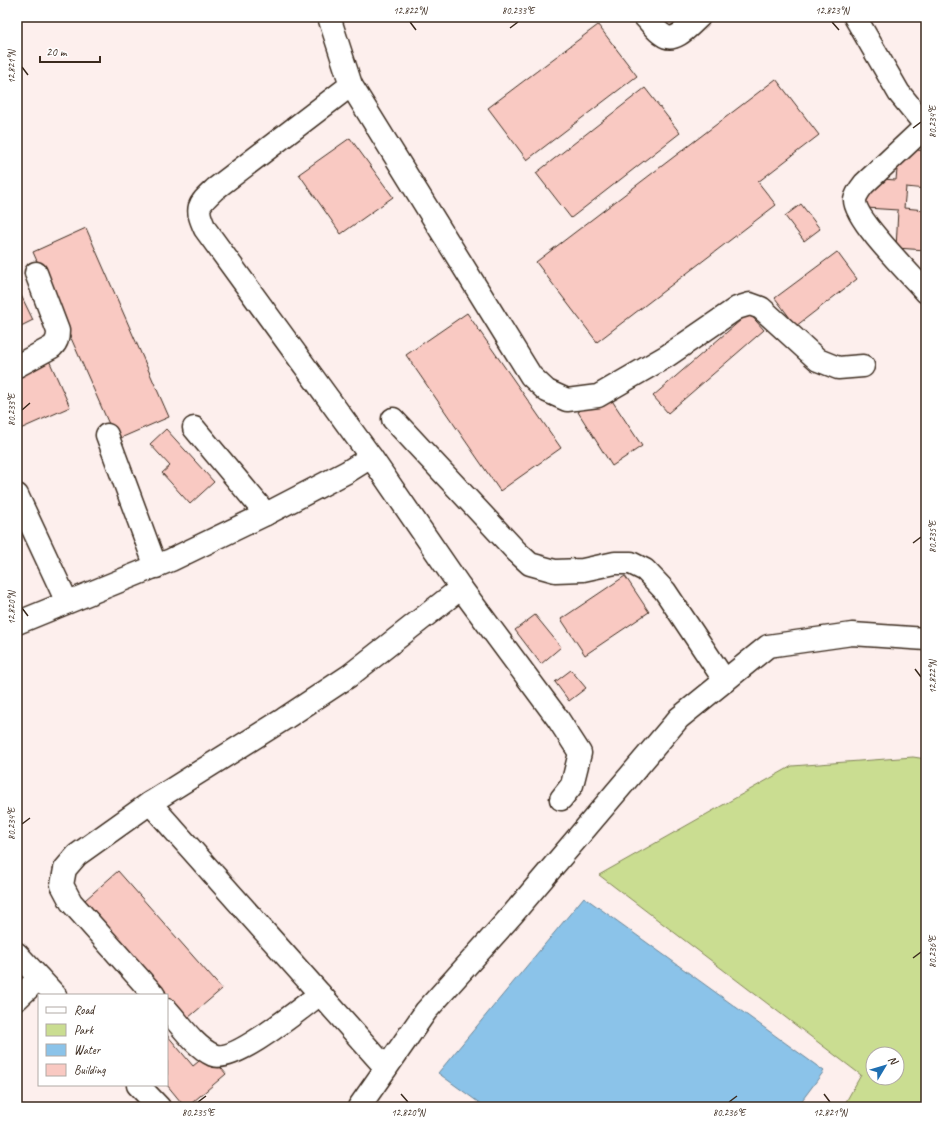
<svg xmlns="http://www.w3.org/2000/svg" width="943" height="1124" viewBox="0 0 943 1124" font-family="Caveat,sans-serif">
<rect width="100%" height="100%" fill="#fdefed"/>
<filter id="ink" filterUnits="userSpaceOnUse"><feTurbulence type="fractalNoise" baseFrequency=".025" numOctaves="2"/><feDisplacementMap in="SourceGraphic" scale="8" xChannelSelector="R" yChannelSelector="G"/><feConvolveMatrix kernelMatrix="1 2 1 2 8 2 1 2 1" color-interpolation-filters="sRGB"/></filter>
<g filter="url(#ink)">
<path fill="#cadd91" stroke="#828458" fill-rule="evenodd" d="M913 757 926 759V1107H843L861 1075 599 875 792 766ZM873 1054H897V1078H873Z"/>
<polygon fill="#8bc3e9" stroke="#6b8698" points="584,897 824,1071 797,1107 485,1107 438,1073"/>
<g fill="#f9c9c2" stroke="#3b2a1e">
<polygon points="653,17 670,17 660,25"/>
<polygon points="598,25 637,76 527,160 488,108"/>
<polygon points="776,79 819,135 758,182 776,205 597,342 536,262"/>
<polygon points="645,88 680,133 571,218 536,173"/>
<polygon points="350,138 393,197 341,234 299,174"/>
<polygon points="899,148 926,151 926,189 906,187 904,208 925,210 926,196 926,250 896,248 898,210 866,208 868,178 896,180"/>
<polygon points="801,204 820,229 804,241 785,216"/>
<polygon points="86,228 169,417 116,440 33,252"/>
<polygon points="837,252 857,279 796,326 775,298"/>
<polygon points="17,287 33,320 17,328"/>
<polygon points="467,313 561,448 500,491 406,355"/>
<polygon points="749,313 764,330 668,413 653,396"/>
<polygon points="48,358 70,407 18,430 17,371"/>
<polygon points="607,393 642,446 612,466 578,412"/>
<polygon points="166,429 214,482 190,504 162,473 170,466 150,444"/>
<polygon points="625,576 649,612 585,655 561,619"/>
<polygon points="535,615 561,647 541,664 515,630"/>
<polygon points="571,670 586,688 569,701 555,682"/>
<polygon points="118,871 222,989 188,1018 85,900"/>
<polygon points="167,1035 193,1066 209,1053 226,1074 187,1107 185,1107 167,1085"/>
</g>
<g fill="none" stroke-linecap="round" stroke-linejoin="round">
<g stroke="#3b2a1e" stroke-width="25">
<g id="minor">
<polyline points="329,17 351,85 531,376 547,391 567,400 598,396 667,356 737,308 750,304 761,308 818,360 838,368 863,366"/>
<path d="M645 17C651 23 656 31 663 35 675 44 691 24 699 17"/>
<polyline points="855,17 899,93 926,126"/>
<path d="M926 126 864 184C860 189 856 194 855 200 854 219 912 276 926 292"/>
<path d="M17 366 52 347C57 342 58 338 58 331L36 273"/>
<polyline points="393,419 517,552 530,564 555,571 583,570 615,563 631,563 645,570 665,591 725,681"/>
<polyline points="194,428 266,514"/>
<polyline points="107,435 156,567"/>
<polyline points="371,457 461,588 558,719 580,753 572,785 561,799"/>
<polyline points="17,495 67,602"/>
<path d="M17 623 171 560 266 514 347 472 371 457 205 229C195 207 198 205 215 189L351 85"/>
<polyline points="150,803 386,1068"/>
<polyline points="17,954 55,995"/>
<polyline points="154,995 71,902 62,885 65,869 77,855 150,803 284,719 349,676 461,588"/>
<polyline points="17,999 39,978"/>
<path d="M167 1010C180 1024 195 1047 213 1055 234 1064 301 1008 320 994"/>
<polyline points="138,1085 159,1107"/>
<polyline points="359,1107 426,1011 512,915 679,718 768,646 852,634 926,639"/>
</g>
</g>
<use href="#minor" stroke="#fff" stroke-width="22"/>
</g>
</g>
<path fill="none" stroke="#3b2a1e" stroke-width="1.5" d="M410 22 416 30M832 22 839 30M510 28 518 22M22 67 28 75M913 128 921 122M22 410 30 403M913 543 921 537M22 608 28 616M915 669 921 677M22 824 30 818M913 958 921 952M401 1094 408 1102M824 1094 830 1102M198 1102 206 1096M729 1102 737 1096"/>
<rect width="943" height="1124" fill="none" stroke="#fff" stroke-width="44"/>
<rect x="38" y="994" width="130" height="92" fill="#ffffff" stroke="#b1aaa5"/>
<rect x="46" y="1007" width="20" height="6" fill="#ffffff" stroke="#b1aaa5"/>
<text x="74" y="1014" font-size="12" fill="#3b2a1e">Road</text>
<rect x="46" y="1024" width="20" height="12" fill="#cadd91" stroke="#b1aaa5"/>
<text x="74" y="1034" font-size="12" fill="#3b2a1e">Park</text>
<rect x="46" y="1044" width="20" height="12" fill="#8bc3e9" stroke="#b1aaa5"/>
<text x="74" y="1054" font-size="12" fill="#3b2a1e">Water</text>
<rect x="46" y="1064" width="20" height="12" fill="#f9c9c2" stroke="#b1aaa5"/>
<text x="74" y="1074" font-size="12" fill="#3b2a1e">Building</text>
<g transform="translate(885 1066) rotate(52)"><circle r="19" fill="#ffffff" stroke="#b1aaa5"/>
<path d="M0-3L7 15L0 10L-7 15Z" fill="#1f6fb2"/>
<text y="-6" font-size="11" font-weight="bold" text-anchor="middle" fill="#3b2a1e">N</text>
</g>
<path d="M40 56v6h60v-6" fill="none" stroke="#3b2a1e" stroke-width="2"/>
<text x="46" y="56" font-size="12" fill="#3b2a1e" stroke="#ffffff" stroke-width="3" paint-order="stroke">20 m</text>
<rect x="22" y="22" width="899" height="1080" fill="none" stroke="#3b2a1e" stroke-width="1.5"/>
<g font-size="10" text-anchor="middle" fill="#3b2a1e">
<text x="410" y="14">12.822°N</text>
<text x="518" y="14">80.233°E</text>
<text x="832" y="14">12.823°N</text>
<text transform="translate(11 67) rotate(-90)" y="4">12.821°N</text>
<text transform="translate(932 122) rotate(-90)" y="4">80.234°E</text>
<text transform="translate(11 410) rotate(-90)" y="4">80.233°E</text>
<text transform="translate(932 537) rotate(-90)" y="4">80.235°E</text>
<text transform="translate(11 608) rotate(-90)" y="4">12.820°N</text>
<text transform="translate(932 677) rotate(-90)" y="4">12.822°N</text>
<text transform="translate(11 824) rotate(-90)" y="4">80.234°E</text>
<text transform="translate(932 952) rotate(-90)" y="4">80.236°E</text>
<text x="198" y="1116">80.235°E</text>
<text x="408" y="1116">12.820°N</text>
<text x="729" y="1116">80.236°E</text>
<text x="830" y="1116">12.821°N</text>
</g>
</svg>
